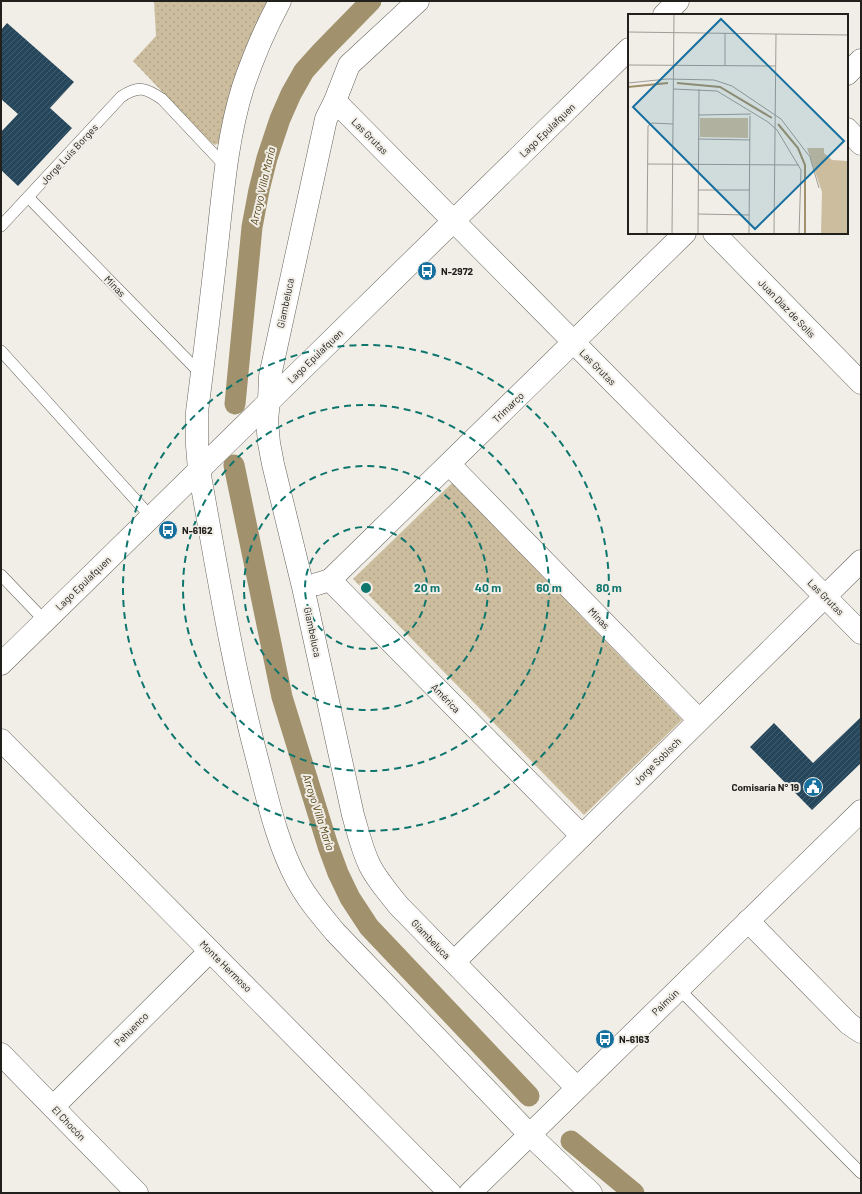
<svg xmlns="http://www.w3.org/2000/svg" width="862" height="1194" viewBox="0 0 862 1194" font-family="Barlow,sans-serif">
<defs>
<pattern id="grass-dots" width="8" height="8" patternUnits="userSpaceOnUse"><rect width="8" height="8" fill="#ccbd9e"/><path d="M2 2h.1M6 6h.1" fill="none" stroke="#afa288" stroke-width="1.8" stroke-linecap="round"/></pattern>
<pattern id="building-hatch" width="6" height="6" patternUnits="userSpaceOnUse"><rect width="6" height="6" fill="#25465b"/><path d="M-1 1l2-2M0 6l6-6M5 7l2-2" fill="none" stroke="#435e6e"/></pattern>
</defs>
<rect width="100%" height="100%" fill="#f1eee7"/>
<g fill="url(#grass-dots)">
<polygon points="154,1 273,1 219,143 215,145 209,141 133,61 156,36"/>
<polygon points="452,483 682,720 584,815 353,579"/>
</g>
<g fill="none" stroke-linecap="round" stroke-linejoin="round">
<g stroke="#a1916d" stroke-width="21">
<polyline points="235,404 252,227 259,190 267,158 280,119 291,94 304,71 322,51 371,1"/>
<polyline points="234,465 282,697 328,846 338,873 350,898 369,927 529,1096"/>
<polyline points="571,1141 634,1193"/>
</g>
</g>
<g fill="url(#building-hatch)">
<polygon points="7,23 74,82 50,108 72,128 18,186 1,170 1,132 18,114 1,99 1,30"/>
<polygon points="861,717 861,763 812,810 750,747 774,723 813,763"/>
</g>
<g fill="none" stroke-linecap="round" stroke-linejoin="round">
<g stroke="#67645e" stroke-width="12">
<g id="service">
<polyline points="28,197 202,375"/>
<path d="M1 226 121 97C138 85 146 88 162 99L226 167"/>
<polyline points="1,351 151,517"/>
<polyline points="1,575 45,621"/>
<polyline points="679,989 861,1173"/>
</g>
</g>
<g stroke="#67645e" stroke-width="23">
<g id="minor">
<path d="M280 1C265 29 253 57 243 87 227 138 223 193 217 246 211 301 204 357 197 412V445L199 470C217 569 233 669 259 766 269 805 278 845 297 880 307 899 321 915 335 932L530 1135 591 1193"/>
<path d="M418 1 349 65 335 101 326 119 270 376 269 401 267 420 269 443 273 464 303 587 353 815C358 832 362 850 370 866 377 880 388 892 398 905L577 1088"/>
<polyline points="664,15 678,1"/>
<polyline points="847,74 861,60"/>
<polyline points="335,101 861,633"/>
<polyline points="847,129 861,144"/>
<polyline points="714,233 861,383"/>
<polyline points="449,464 699,720"/>
<polyline points="330,580 685,233"/>
<polyline points="317,584 330,580 582,836"/>
<polyline points="1,664 629,49"/>
<polyline points="1,740 450,1193"/>
<polyline points="748,921 849,1024 861,1032"/>
<polyline points="454,962 861,561"/>
<polyline points="53,1107 210,951"/>
</g>
</g>
<g stroke="#67645e" stroke-width="23">
<polyline id="tertiary" points="470,1193 861,811"/>
</g>
<g stroke="#67645e" stroke-width="23">
<polyline id="secondary" points="1,1054 137,1193"/>
</g>
<use href="#service" stroke="#fff" stroke-width="11"/>
<use href="#minor" stroke="#fff" stroke-width="22"/>
<use href="#tertiary" stroke="#fff" stroke-width="22"/>
<use href="#secondary" stroke="#fff" stroke-width="22"/>
</g>
<g fill="none" stroke="#0f766e" stroke-width="2" stroke-dasharray="7 5">
<circle cx="366" cy="588" r="61"/>
<circle cx="366" cy="588" r="122"/>
<circle cx="366" cy="588" r="183"/>
<circle cx="366" cy="588" r="243"/>
</g>
<defs>
<g id="bus-disc" transform="scale(1)"><circle r="9.5" fill="#15709f" stroke="#f1eee7"/><path d="M-5-6H5V4H4V6H2V4H-2V6H-4V4H-5ZM-3.5-4V0h7V-4ZM-3.5 1.2v1.5H-2V1.2ZM2 1.2v1.5H3.5V1.2Z" fill="#fff"/></g>
<g id="civic-disc" transform="scale(1)"><circle r="9.5" fill="#15709f" stroke="#f1eee7"/><path d="M-.6-6.5H3V-4.5H.6V-3L4-1V1h2V6H-6V1h2V-1L-.6-3ZM-1.2 2.5V6h2.4V2.5Z" fill="#fff"/></g>
</defs>
<g fill-rule="evenodd">
<use href="#bus-disc" x="427" y="271"/>
<use href="#bus-disc" x="168" y="530"/>
<use href="#civic-disc" x="813" y="787"/>
<use href="#bus-disc" x="605" y="1039"/>
</g>
<g text-anchor="middle" dominant-baseline="central" stroke-width="4" stroke-linejoin="round" paint-order="stroke">
<g font-size="10" fill="#21201d" stroke="#f1eee7">
<text transform="translate(547 130) rotate(-44)">Lago Epulafquen</text>
<text transform="translate(370 136) rotate(45)">Las Grutas</text>
<text transform="translate(69 154) rotate(-47)">Jorge Luis Borges</text>
<text transform="translate(115 286) rotate(46)">Minas</text>
<text transform="translate(285 303) rotate(-78)">Giambeluca</text>
<text transform="translate(787 308) rotate(46)">Juan Díaz de Solís</text>
<text transform="translate(315 356) rotate(-44)">Lago Epulafquen</text>
<text transform="translate(598 367) rotate(45)">Las Grutas</text>
<text transform="translate(508 407) rotate(-44)">Trimarco</text>
<text transform="translate(83 583) rotate(-44)">Lago Epulafquen</text>
<text transform="translate(826 597) rotate(45)">Las Grutas</text>
<text transform="translate(599 618) rotate(46)">Minas</text>
<text transform="translate(313 632) rotate(78)">Giambeluca</text>
<text transform="translate(446 698) rotate(46)">América</text>
<text transform="translate(657 761) rotate(-45)">Jorge Sobisch</text>
<text transform="translate(431 939) rotate(46)">Giambeluca</text>
<text transform="translate(226 966) rotate(45)">Monte Hermoso</text>
<text transform="translate(665 1002) rotate(-44)">Paimún</text>
<text transform="translate(131 1029) rotate(-45)">Pehuenco</text>
<text transform="translate(69 1123) rotate(46)">El Chocón</text>
</g>
<g font-size="10" font-weight="bold" fill="#21201d" stroke="#f1eee7" text-anchor="start">
<text x="441" y="271">N-2972</text>
<text x="182" y="530">N-6162</text>
<text x="799" y="787" text-anchor="end">Comisaría N° 19</text>
<text x="619" y="1039">N-6163</text>
</g>
<g font-size="11" font-style="italic" fill="#564316" stroke="#f1eee7">
<text transform="translate(262 186) rotate(-77)">Arroyo Villa María</text>
<text transform="translate(319 812) rotate(72)">Arroyo Villa María</text>
</g>
</g>
<g transform="translate(628 14)">
<rect width="220" height="220" fill="#f1eee7"/>
<path d="M72 104H120V124L72 123ZM179 134H196V139L204 146 220 147V220H193L194 178Z" fill="#ccbd9e"/>
<path d="M216 149H220V171H216ZM207 151H213V165H206Z" fill="#ccbd9e"/>
<path fill="none" stroke="#a1916d" stroke-width="2" d="M49 69 92 73 144 104M0 73 40 69M150 110 170 134 177 151V220"/>
<path fill="none" stroke="#9e9c96" stroke-width="1" d="M0 18 220 21M0 51 148 52M97 51V19M0 69 39 65 86 66 104 72 153 105 182 143 191 174M45 75 89 77 140 108 149 116 173 156 171 220M71 101 123 100M70 125 122 126M19 150 171 151M70 176H122M70 200 121 201M19 220 20 112 24 109 45 110M44 220 46 0M70 220 71 75M121 220 122 102M146 220 148 20"/>
<path fill="#15709f" fill-opacity="0.15" stroke="#15709f" stroke-width="2" d="M93 5 216 127 127 215 5 93Z"/>
<rect width="220" height="220" fill="none" stroke="#21201d" stroke-width="2"/>
</g>
<circle cx="366" cy="588" r="6" fill="#0f766e" stroke="#f1eee7" stroke-width="2"/>
<g font-size="12" text-anchor="middle" font-weight="bold" fill="#0f766e" stroke="#f1eee7" stroke-width="4" stroke-linejoin="round" paint-order="stroke">
<text x="427" y="592">20 m</text>
<text x="488" y="592">40 m</text>
<text x="549" y="592">60 m</text>
<text x="609" y="592">80 m</text>
</g>
<rect width="862" height="1194" fill="none" stroke="#21201d" stroke-width="4"/>
</svg>
